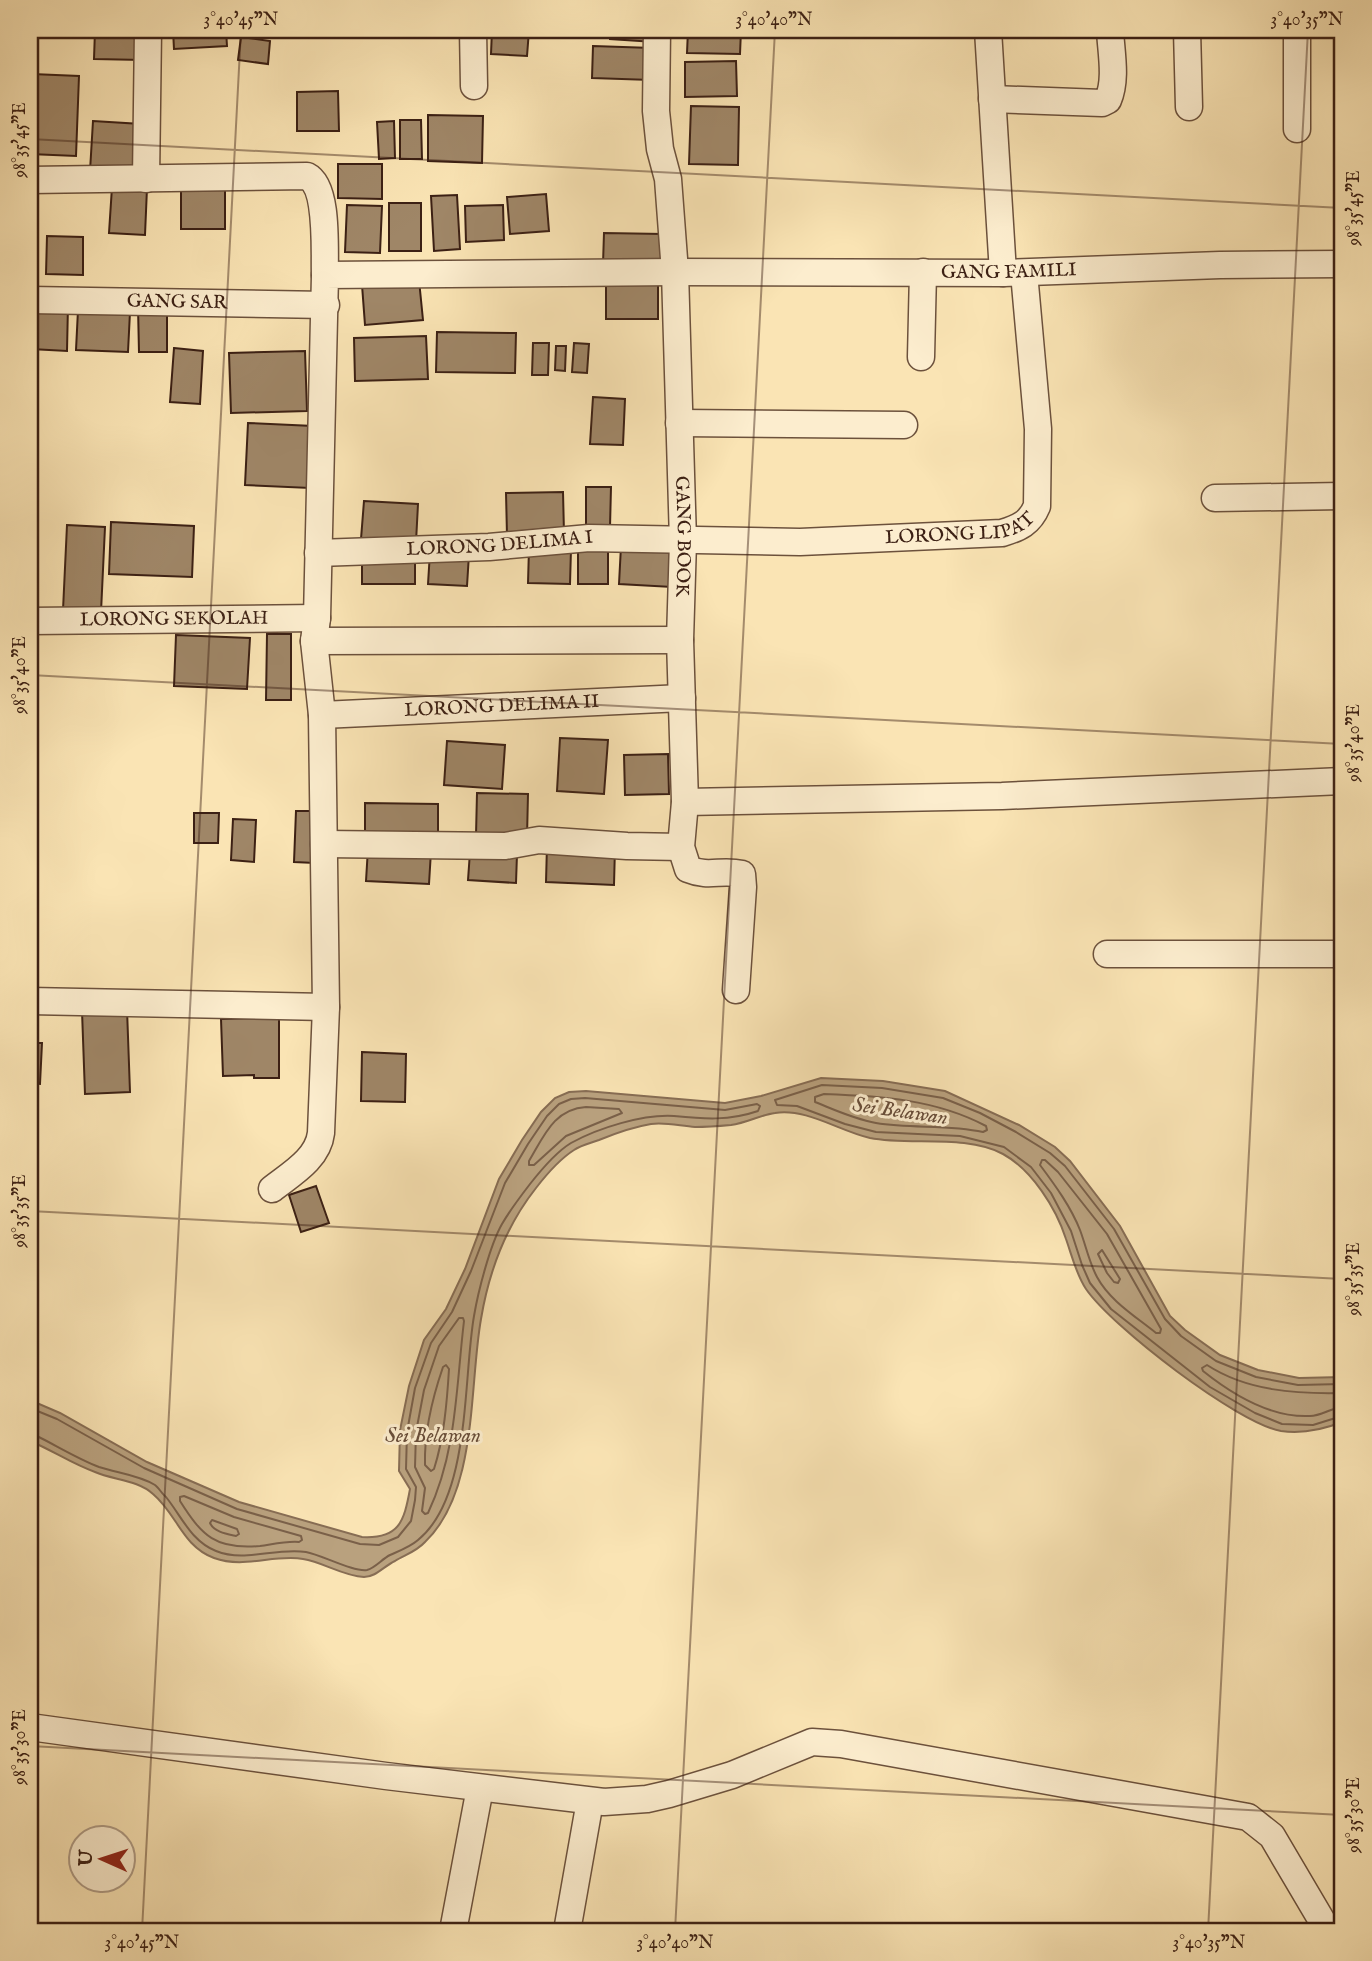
<svg xmlns="http://www.w3.org/2000/svg" width="1372" height="1961" viewBox="0 0 1372 1961" font-family="'IM FELL English',serif">
<rect width="100%" height="100%" fill="#fae4b4"/>
<filter id="stains"><feTurbulence type="fractalNoise" baseFrequency=".00286" numOctaves="4"/><feColorMatrix values="0 0 0 0 .2 0 0 0 0 .09 0 0 0 0 .02 0 0 0 .5 -.17"/></filter>
<radialGradient id="worn" r=".72"><stop offset=".6" stop-color="#630" stop-opacity="0"/><stop offset="1" stop-color="#630" stop-opacity=".3"/></radialGradient>
<path fill="#b9a17e" stroke="#876d54" stroke-width="2" d="M821 1078 883 1081 945 1091 1019 1125 1055 1147 1070 1161 1120 1226 1170 1316 1185 1330 1220 1355 1258 1370 1299 1378 1342 1377V1422C1322 1430 1303 1434 1281 1431 1237 1423 1112 1327 1086 1289 1076 1274 1072 1256 1066 1239 1056 1208 1032 1170 1003 1154 965 1134 910 1146 870 1138 839 1131 807 1108 775 1113 760 1115 747 1123 731 1125 720 1126 707 1127 695 1127 680 1126 666 1122 651 1124 633 1127 616 1133 599 1140 591 1143 581 1145 574 1150 560 1159 546 1175 536 1188 506 1226 489 1271 481 1319 469 1386 478 1492 425 1542 417 1551 405 1555 395 1561 384 1566 376 1577 364 1577 343 1576 323 1562 303 1559 274 1554 244 1569 214 1558 182 1546 177 1514 153 1494 138 1480 113 1480 95 1472 72 1464 52 1450 30 1441V1400L60 1413 147 1462 239 1502 362 1537C399 1539 404 1522 410 1489L399 1471 400 1430 409 1386 424 1340 446 1309 465 1269 499 1179 522 1140 541 1112 555 1098 569 1092 586 1091 725 1103 761 1096Z"/>
<g fill="none" stroke-linecap="round" stroke-linejoin="round">
<g stroke="#7a6049" stroke-width="2">
<path d="M824 1094C880 1096 935 1099 986 1126L987 1130 983 1132C948 1124 912 1129 876 1123 854 1119 835 1110 815 1102V1097Z"/>
<path d="M586 1107 619 1109 622 1113 566 1136 534 1165H529V1161C544 1136 554 1109 586 1107Z"/>
<path d="M1042 1160H1045L1058 1172 1107 1234 1161 1329 1160 1333H1156C1135 1316 1110 1301 1097 1277 1089 1262 1086 1246 1080 1230 1071 1207 1055 1185 1040 1165Z"/>
<polygon points="1102,1250 1120,1279 1118,1283 1114,1282 1107,1273 1098,1254"/>
<path d="M459 1318H463L464 1321C456 1387 457 1452 428 1513L425 1514 422 1511 425 1488 415 1467 416 1432 424 1390 439 1346Z"/>
<path d="M446 1365 449 1369C447 1402 444 1438 434 1469L431 1471 425 1465C424 1431 432 1399 443 1367Z"/>
<polyline points="1342,1384 1298,1385 1256,1377 1216,1361 1181,1336 1165,1319 1114,1229 1065,1166 1050,1153 1016,1132 980,1113 943,1098 882,1088 822,1085 775,1100 777,1105 797,1106 845,1124 876,1132 960,1136 1004,1147 1031,1167 1051,1193 1071,1231 1082,1265 1090,1283 1111,1309 1210,1387 1255,1413 1282,1424 1313,1425 1342,1416"/>
<path d="M1342 1393C1296 1394 1247 1391 1207 1365L1202 1368 1203 1371C1233 1395 1271 1418 1310 1416 1321 1416 1331 1408 1342 1407"/>
<path d="M30 1408 57 1419 144 1468 237 1509 360 1544 379 1545 398 1537 411 1521 415 1500 416 1487 406 1469 407 1432 415 1388 431 1343 452 1312 471 1271 505 1183 528 1144 547 1116 559 1104 571 1099 585 1098 725 1110 757 1104 760 1106 758 1111C729 1121 704 1119 674 1116 643 1114 598 1128 571 1143 556 1152 541 1170 530 1184 520 1197 510 1210 502 1224 490 1245 478 1292 474 1316 463 1378 471 1497 418 1540 410 1547 399 1551 390 1555 382 1559 375 1568 367 1570 353 1572 322 1555 306 1552 276 1547 245 1563 216 1551 191 1541 182 1517 166 1497 162 1494 159 1488 155 1485 139 1475 117 1473 99 1467 78 1459 57 1446 37 1436L30 1435"/>
<path d="M184 1496 234 1517 301 1536 302 1540 299 1542C286 1541 274 1544 260 1546 216 1550 202 1536 180 1501V1497Z"/>
<path d="M212 1520 237 1529 239 1534 236 1536C227 1534 214 1532 210 1523Z"/>
</g>
</g>
<g fill="#9f8667" stroke="#3c2014" stroke-width="2">
<polygon points="95,30 143,30 143,60 94,59"/>
<polygon points="173,30 226,30 227,46 174,49"/>
<polygon points="492,30 529,30 527,56 491,54"/>
<polygon points="610,30 654,30 654,42 610,39"/>
<polygon points="688,30 741,30 740,54 687,53"/>
<polygon points="241,37 270,41 268,64 238,60"/>
<polygon points="593,46 652,48 651,80 592,78"/>
<polygon points="736,61 737,96 685,97 685,62"/>
<polygon points="32,74 79,76 76,156 30,154"/>
<polygon points="338,91 339,131 297,131 297,92"/>
<polygon points="691,106 739,107 738,165 689,164"/>
<polygon points="428,115 483,116 482,163 428,161"/>
<polygon points="400,120 421,120 422,159 400,159"/>
<polygon points="93,121 141,124 138,174 90,171"/>
<polygon points="394,121 395,158 379,159 377,122"/>
<polygon points="338,164 382,164 382,199 338,198"/>
<polygon points="112,187 147,188 145,235 109,233"/>
<rect x="181" y="189" width="44" height="40"/>
<polygon points="546,194 549,231 510,234 507,197"/>
<polygon points="457,195 460,249 434,251 431,196"/>
<rect x="389" y="203" width="32" height="48"/>
<polygon points="347,205 382,206 380,253 345,252"/>
<polygon points="503,205 504,240 466,242 465,206"/>
<polygon points="604,233 663,234 662,265 603,264"/>
<polygon points="47,236 83,237 83,275 46,274"/>
<polygon points="419,280 423,320 365,325 362,285"/>
<rect x="606" y="283" width="52" height="36"/>
<polygon points="33,303 68,304 67,351 31,349"/>
<polygon points="138,307 167,307 167,352 139,352"/>
<polygon points="78,310 130,312 128,352 76,350"/>
<polygon points="437,332 516,333 515,373 436,372"/>
<polygon points="426,336 428,379 355,381 354,338"/>
<polygon points="533,343 549,343 548,375 532,375"/>
<polygon points="574,343 589,344 587,373 572,372"/>
<polygon points="556,346 566,346 565,371 555,370"/>
<polygon points="174,348 203,351 200,404 170,402"/>
<polygon points="305,351 307,411 231,413 229,353"/>
<polygon points="593,397 625,399 623,445 590,444"/>
<polygon points="248,423 313,426 310,488 245,485"/>
<polygon points="586,487 611,487 610,527 586,527"/>
<polygon points="563,492 564,533 507,535 506,493"/>
<polygon points="364,501 418,504 416,542 361,539"/>
<polygon points="111,522 194,526 192,577 109,574"/>
<polygon points="67,525 105,527 101,612 63,610"/>
<rect x="578" y="540" width="30" height="44"/>
<polygon points="621,546 674,548 672,587 619,584"/>
<polygon points="529,548 571,549 570,584 528,583"/>
<polygon points="430,552 469,554 467,586 428,584"/>
<polygon points="415,561 415,584 362,584 362,562"/>
<polygon points="30,631 35,631 34,686 30,686"/>
<polygon points="267,634 291,634 291,700 266,700"/>
<polygon points="176,635 250,638 247,689 174,686"/>
<polygon points="560,738 608,740 604,794 557,791"/>
<polygon points="447,741 505,745 502,789 444,785"/>
<polygon points="668,754 669,794 625,795 624,755"/>
<polygon points="477,793 528,794 527,837 476,835"/>
<polygon points="365,803 438,804 438,839 365,838"/>
<polygon points="296,811 317,811 315,863 294,862"/>
<polygon points="194,813 219,813 218,843 194,843"/>
<polygon points="233,819 256,820 254,862 231,860"/>
<polygon points="547,845 615,847 614,885 546,882"/>
<polygon points="368,848 431,851 429,884 366,881"/>
<polygon points="470,852 517,854 516,883 468,880"/>
<polygon points="127,1009 130,1092 85,1094 82,1011"/>
<polygon points="279,1013 279,1078 254,1078 254,1075 223,1076 221,1019 253,1018"/>
<polygon points="30,1043 42,1043 40,1084 30,1083"/>
<polygon points="362,1052 406,1054 405,1102 361,1101"/>
<polygon points="30,1107 36,1107 31,1164 30,1164"/>
<polygon points="316,1186 329,1223 301,1232 289,1195"/>
</g>
<g fill="none" stroke-linecap="round" stroke-linejoin="round">
<g stroke="#6c513c" stroke-width="29">
<g id="minor">
<polyline points="473,30 474,86"/>
<path id="s1" d="M657 30 656 111 660 149 668 179 675 272 683 541 680 640 685 802 681 847 688 869C710 878 720 869 742 874L743 887 736 990"/>
<polyline points="988,30 1003,273"/>
<polyline points="1187,30 1189,107"/>
<path d="M992 99 1102 103 1108 100C1117 79 1111 52 1110 30"/>
<polyline points="1297,129 1297,30"/>
<polyline points="146,179 148,30"/>
<path d="M30 180 307 176C329 187 324 251 325 275"/>
<path id="s2" d="M30 300 326 305"/>
<polyline points="921,357 923,272"/>
<polyline points="679,423 904,425"/>
<polyline points="1215,498 1342,496"/>
<path id="s3" d="M318 553 489 547 589 538 800 542 1002 533C1019 528 1030 523 1037 506L1038 429 1024 273"/>
<path id="s4" d="M30 621 317 618"/>
<path id="s5" d="M680 640 314 641 317 618 325 275 675 272 1003 273 1220 265 1342 264"/>
<path id="s6" d="M322 715 682 698"/>
<polyline points="685,802 1002,796 1342,781"/>
<polyline points="324,844 505,846 539,840 627,846 681,847"/>
<polyline points="1107,954 1342,954"/>
<polyline points="30,1001 326,1007"/>
<path d="M272 1189C291 1174 318 1159 321 1133L326 1007 322 715 314 641"/>
<polyline points="30,1727 386,1776 604,1802 647,1799 669,1794 732,1775 812,1742 841,1744 1248,1817 1272,1836 1328,1931"/>
<polyline points="453,1931 480,1788"/>
<polyline points="567,1931 590,1801"/>
</g>
</g>
<use href="#minor" stroke="#fcedce" stroke-width="26"/>
</g>
<path fill="none" stroke="#3c2014" stroke-width="2" stroke-opacity="0.45" d="M30 139 1342 208M30 675 1342 744M30 1211 1342 1279M30 1746 1342 1815M142 1931 241 30M675 1931 775 30M1208 1931 1308 30"/>
<g text-anchor="middle" dominant-baseline="central" stroke-width="6" stroke-linejoin="round" paint-order="stroke">
<g font-size="19" fill="#3c2014" stroke="#fcedce">
<text stroke="none"><textPath href="#s5" startOffset="1416">GANG FAMILI</textPath></text>
<text stroke="none"><textPath href="#s2" startOffset="147">GANG SAR</textPath></text>
<text stroke="none"><textPath href="#s3" startOffset="644">LORONG LIPAT</textPath></text>
<text stroke="none"><textPath href="#s1" startOffset="508">GANG BOOK</textPath></text>
<text stroke="none"><textPath href="#s3" startOffset="182">LORONG DELIMA I</textPath></text>
<text stroke="none"><textPath href="#s4" startOffset="144">LORONG SEKOLAH</textPath></text>
<text stroke="none"><textPath href="#s6" startOffset="180">LORONG DELIMA II</textPath></text>
</g>
<g font-size="21" font-style="italic" fill="#684d39" stroke="#fcedce">
<text transform="translate(900 1112) rotate(8)">Sei Belawan</text>
<text x="433" y="1436">Sei Belawan</text>
</g>
</g>
<rect width="1372" height="1961" fill="none" stroke="#fae4b4" stroke-width="77"/>
<g transform="translate(102 1859) rotate(273)"><circle r="33" fill="#fcedce" stroke="#af9b84" stroke-width="2"/>
<path d="M0-5L12 26L0 18L-12 26Z" fill="#8f2418"/>
<text y="-10" font-size="19" font-weight="bold" text-anchor="middle" fill="#3c2014">U</text>
</g>
<rect x="38" y="38" width="1296" height="1885" fill="none" stroke="#3c2014" stroke-width="2.5"/>
<g font-size="18" text-anchor="middle" fill="#3c2014">
<text x="241" y="25">3°40'45"N</text>
<text x="774" y="25">3°40'40"N</text>
<text x="1307" y="25">3°40'35"N</text>
<text transform="translate(19 140) rotate(-90)" y="6">98°35'45"E</text>
<text transform="translate(1353 208) rotate(-90)" y="6">98°35'45"E</text>
<text transform="translate(19 675) rotate(-90)" y="6">98°35'40"E</text>
<text transform="translate(1353 743) rotate(-90)" y="6">98°35'40"E</text>
<text transform="translate(19 1211) rotate(-90)" y="6">98°35'35"E</text>
<text transform="translate(1353 1279) rotate(-90)" y="6">98°35'35"E</text>
<text transform="translate(19 1747) rotate(-90)" y="6">98°35'30"E</text>
<text transform="translate(1353 1815) rotate(-90)" y="6">98°35'30"E</text>
<text x="142" y="1948">3°40'45"N</text>
<text x="675" y="1948">3°40'40"N</text>
<text x="1209" y="1948">3°40'35"N</text>
</g>
<rect width="100%" height="100%" filter="url(#stains)"/>
<rect width="100%" height="100%" fill="url(#worn)"/>
</svg>
